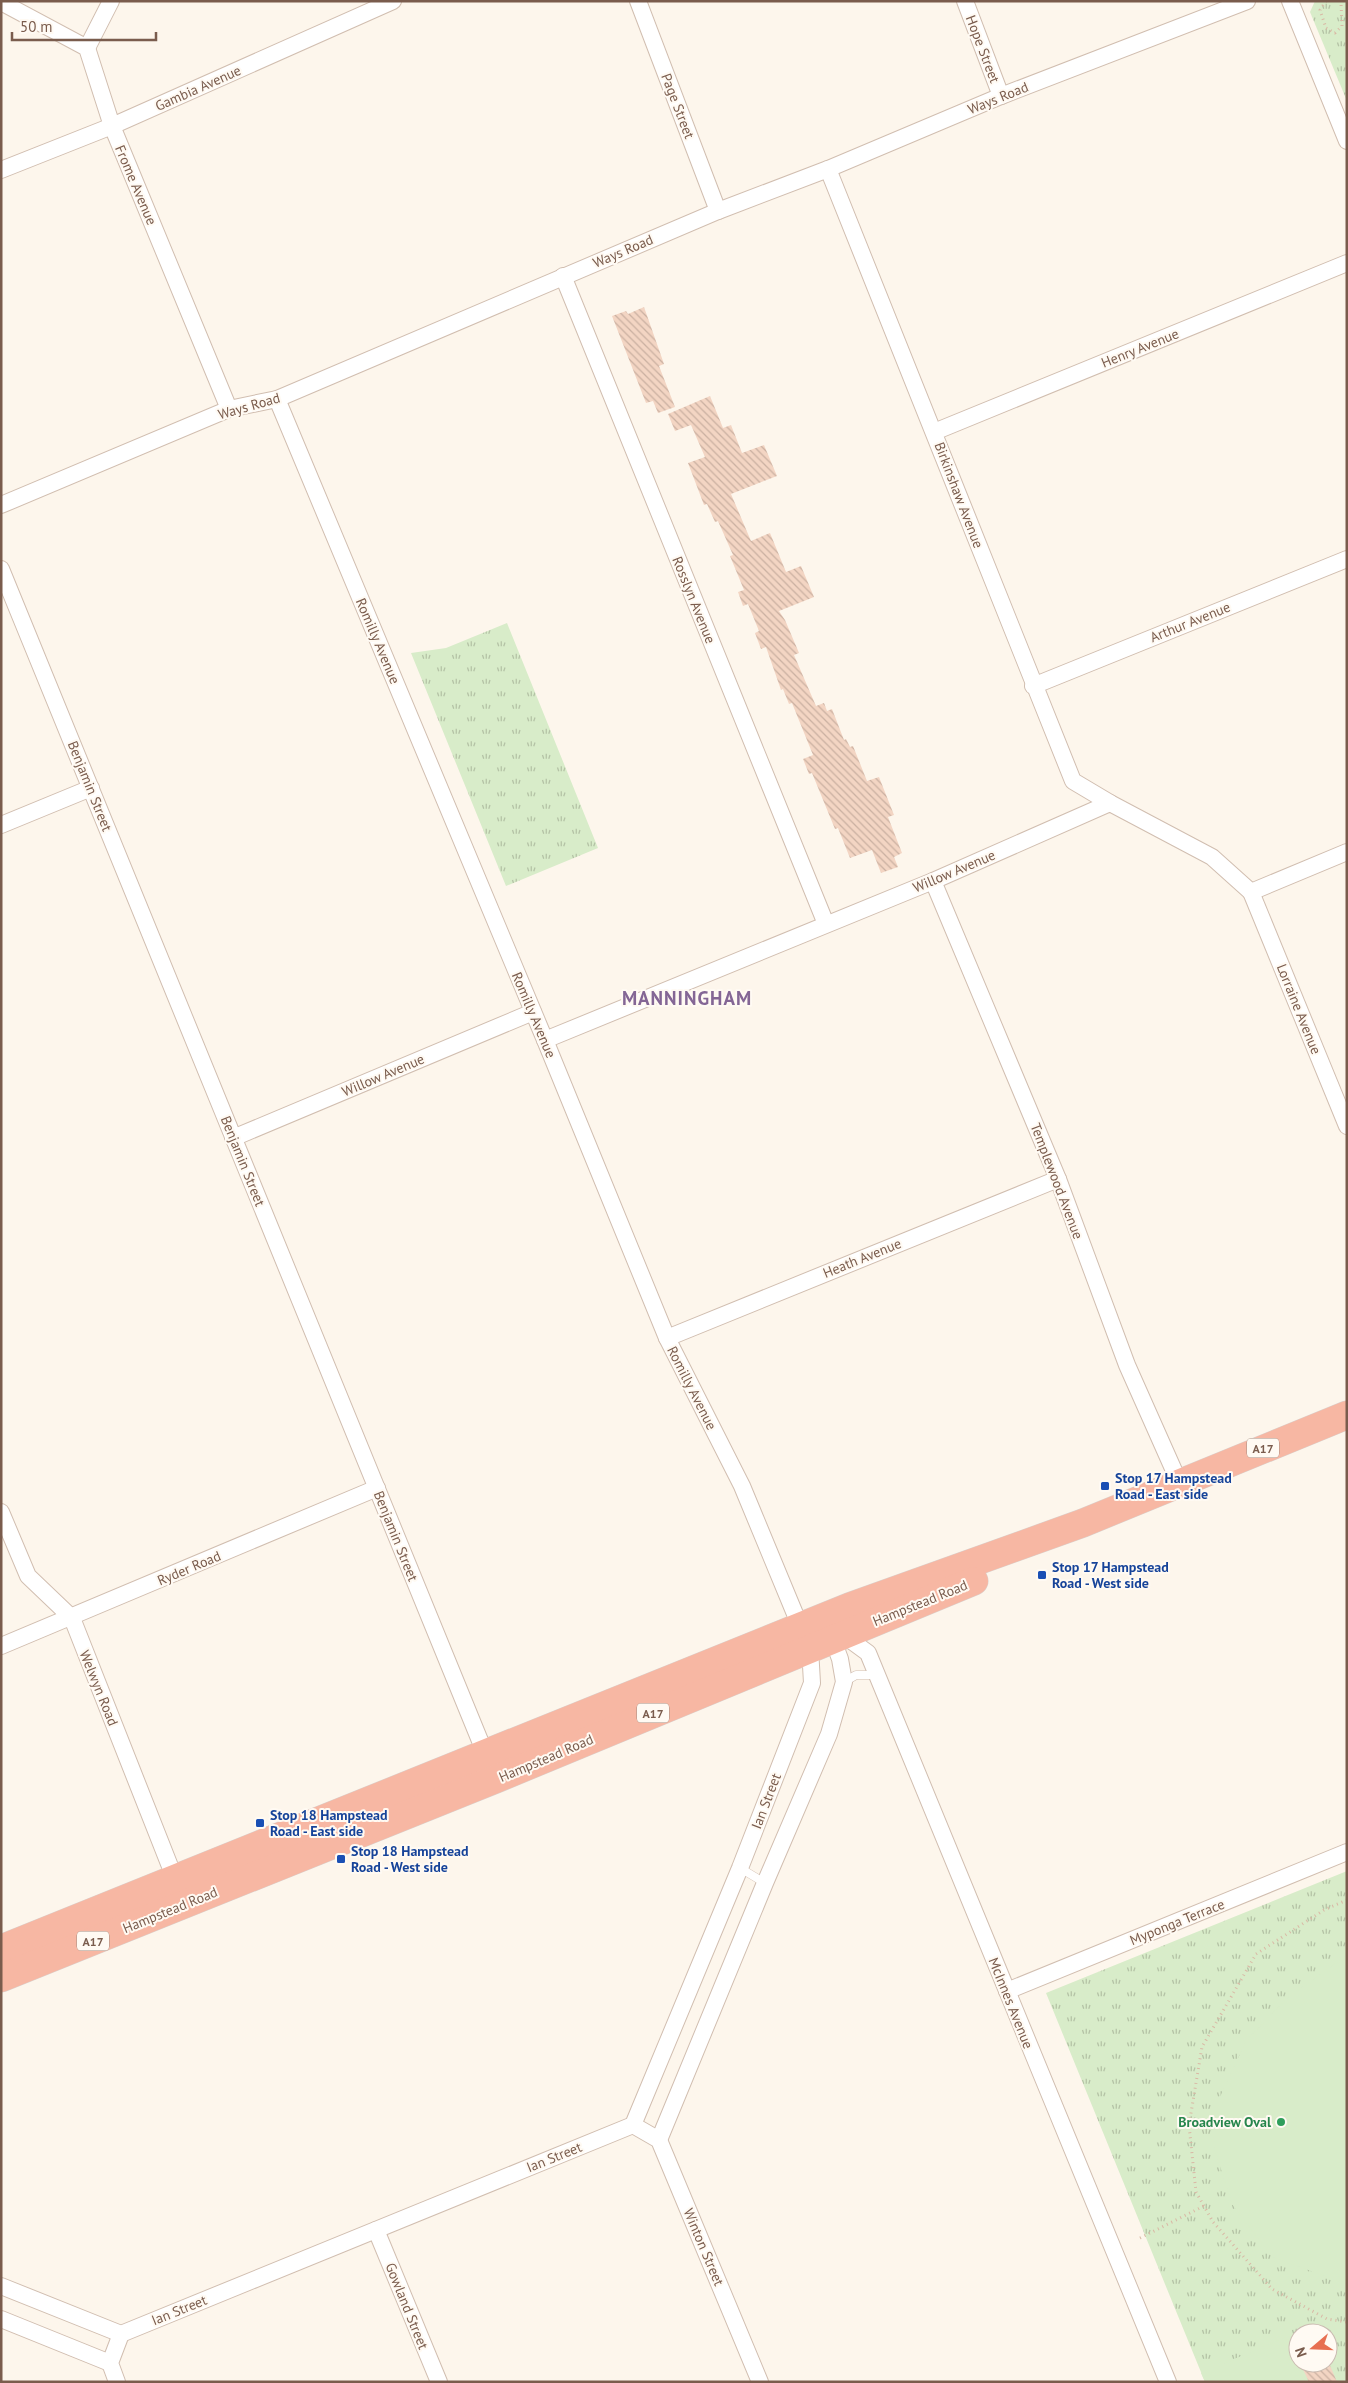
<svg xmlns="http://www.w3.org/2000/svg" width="1348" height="2383" viewBox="0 0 1348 2383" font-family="'PT Sans',sans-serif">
<defs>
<pattern id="grass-tufts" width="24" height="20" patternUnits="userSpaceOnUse" patternTransform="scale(1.25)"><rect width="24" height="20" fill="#d8ecc9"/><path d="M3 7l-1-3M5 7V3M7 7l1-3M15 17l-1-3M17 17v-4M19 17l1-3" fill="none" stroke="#b4c2a5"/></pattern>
<pattern id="building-back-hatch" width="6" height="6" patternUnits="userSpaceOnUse" patternTransform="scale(1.25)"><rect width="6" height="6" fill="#f3d5c3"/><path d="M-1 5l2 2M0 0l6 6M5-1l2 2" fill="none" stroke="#cab0a1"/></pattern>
</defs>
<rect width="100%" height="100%" fill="#fdf6ec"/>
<g fill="url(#grass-tufts)" fill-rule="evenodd">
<polygon points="1315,1 1347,1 1347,101 1310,12"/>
<polygon points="507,623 598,848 506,886 411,653 446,648"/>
<path d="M1347 1871V2382H1205L1046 1993ZM1298 2333H1328V2363H1298Z"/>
</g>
<g fill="#d8ecc9">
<polygon points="1347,1955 1347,2284 1272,2257 1232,2204 1213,2144 1219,2099 1246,2041 1286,1999"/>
<polygon points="1286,2337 1305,2382 1205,2382 1201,2373"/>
</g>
<g fill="url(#building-back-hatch)">
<polygon points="644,307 664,364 659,366 675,407 658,413 653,401 646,403 612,316 626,311 628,314"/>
<polygon points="710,396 723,428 731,425 742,453 764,445 777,476 731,494 751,541 770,533 786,572 801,566 814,597 779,611 785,620 799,653 794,655 816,706 824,703 827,711 832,709 844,740 846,739 850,747 853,746 867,781 879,777 894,815 888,817 902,853 894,857 898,867 881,873 872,850 850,858 838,828 835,829 812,773 809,774 803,759 813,755 792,703 789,704 783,689 781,690 766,647 761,649 755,633 759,631 748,604 743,606 738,592 744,590 730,556 733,555 718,521 715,522 707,504 704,505 688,463 705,457 691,425 675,431 668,414"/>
<polygon points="1300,2363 1329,2363 1337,2382 1309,2382"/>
</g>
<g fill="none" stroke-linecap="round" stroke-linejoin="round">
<g stroke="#d1beb0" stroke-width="9">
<g id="lane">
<polyline points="844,1682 856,1675 877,1675"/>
<polyline points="740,1868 765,1883"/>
</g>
</g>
<g stroke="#d1beb0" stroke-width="18">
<g id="street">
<polyline points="638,1 718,211"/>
<polyline points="965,1 1001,96"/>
<polyline points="1290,1 1347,141"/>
<polyline points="1,2 87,48 112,126 229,409"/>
<polyline points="87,48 111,1"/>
<polyline points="828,169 1073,781 1110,803"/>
<polyline points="1,170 112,126 393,1"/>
<polyline points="563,276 826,924"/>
<polyline points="277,399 545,1040 667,1338 742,1486 800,1626"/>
<polyline points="934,432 1347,263"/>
<polyline points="1,505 229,409 277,399 718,211 828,169 1001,96 1247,1"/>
<polyline points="1,569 485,1753"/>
<polyline points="1033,686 1347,559"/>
<polyline points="1,825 91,788"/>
<polyline points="933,881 1058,1179 1127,1365 1179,1482"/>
<polyline points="1251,892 1347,1126"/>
<polyline points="545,1040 933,881 1110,803 1212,857 1251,892 1347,852"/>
<polyline points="233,1138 533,1012"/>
<polyline points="667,1338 1058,1179"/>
<polyline points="1,1512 28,1576 72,1618 175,1879"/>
<polyline points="842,1634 868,1653 1168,2382"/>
<polyline points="1,1646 377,1488"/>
<polyline points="1007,1991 1347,1852"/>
<polyline points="633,2125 659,2140 760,2382"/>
<polyline points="659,2140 765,1883 829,1734 844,1682 840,1659 833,1640"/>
<polyline points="376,2230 439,2382"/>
<polyline points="1,2286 121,2334 633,2125 740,1868 812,1683 810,1648"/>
<polyline points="1,2319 110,2363"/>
<polyline points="117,2382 110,2363 121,2334"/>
</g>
</g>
<g stroke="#dad1cd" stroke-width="29">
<g id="highway">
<polyline points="1,1949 849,1607 1083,1523 1347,1415"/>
<polyline points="1,1978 496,1779 974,1581"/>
</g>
</g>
<g stroke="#d9b8a5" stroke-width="3" stroke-dasharray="1 4" stroke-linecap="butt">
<polyline points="1326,1 1320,10 1326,28 1335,33 1342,26 1341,3"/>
<polyline points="1347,1900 1324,1910 1256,1954 1202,2047 1189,2125 1196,2192 1213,2222 1272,2289 1327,2319 1347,2322"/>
<polyline points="1140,2238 1204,2206"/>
</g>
<use href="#lane" stroke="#fff" stroke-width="8"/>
<use href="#street" stroke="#fff" stroke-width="16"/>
<use href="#highway" stroke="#f7b7a3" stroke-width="28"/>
</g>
<g fill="#1a4fb4" stroke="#fffaf3" stroke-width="2">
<rect x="1100" y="1481" width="10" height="10" rx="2.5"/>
<rect x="1037" y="1570" width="10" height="10" rx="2.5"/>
<rect x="255" y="1818" width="10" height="10" rx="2.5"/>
<rect x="336" y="1854" width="10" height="10" rx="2.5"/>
</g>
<circle fill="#2e9e5b" stroke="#fffaf3" stroke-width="2" cx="1281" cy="2122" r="5"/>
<g text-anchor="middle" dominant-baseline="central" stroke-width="4" stroke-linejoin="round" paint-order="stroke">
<g fill="#fffaf3" stroke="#a28b7f" stroke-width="1">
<rect x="1247" y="1438.5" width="32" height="19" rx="4"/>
<rect x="637" y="1703.5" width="32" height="19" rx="4"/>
<rect x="77" y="1931.5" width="32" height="19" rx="4"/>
</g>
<g font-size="12" font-weight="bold" fill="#7a5c4d">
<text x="1263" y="1448">A17</text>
<text x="653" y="1713">A17</text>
<text x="93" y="1941">A17</text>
</g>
<g font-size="14" fill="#7a5c4d" stroke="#fffaf3">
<text transform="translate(983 49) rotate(69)">Hope Street</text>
<text transform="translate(198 88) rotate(-24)">Gambia Avenue</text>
<text transform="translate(998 98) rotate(-22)">Ways Road</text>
<text transform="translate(678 106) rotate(69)">Page Street</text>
<text transform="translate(136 185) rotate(67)">Frome Avenue</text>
<text transform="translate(623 251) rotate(-23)">Ways Road</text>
<text transform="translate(1140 348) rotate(-22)">Henry Avenue</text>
<text transform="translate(249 406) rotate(-16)">Ways Road</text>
<text transform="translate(959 495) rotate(69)">Birkinshaw Avenue</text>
<text transform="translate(694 600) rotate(68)">Rosslyn Avenue</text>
<text transform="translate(1190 622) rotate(-22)">Arthur Avenue</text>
<text transform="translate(378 641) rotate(67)">Romilly Avenue</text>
<text transform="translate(90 786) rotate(68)">Benjamin Street</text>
<text transform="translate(954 871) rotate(-23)">Willow Avenue</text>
<text transform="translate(1299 1009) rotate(68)">Lorraine Avenue</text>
<text transform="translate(534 1015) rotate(67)">Romilly Avenue</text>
<text transform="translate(383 1075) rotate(-23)">Willow Avenue</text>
<text transform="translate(243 1161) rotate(68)">Benjamin Street</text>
<text transform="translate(1057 1181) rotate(69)">Templewood Avenue</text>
<text transform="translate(862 1258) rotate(-22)">Heath Avenue</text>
<text transform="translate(692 1388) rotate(63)">Romilly Avenue</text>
<text transform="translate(396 1536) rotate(68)">Benjamin Street</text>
<text transform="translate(189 1568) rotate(-23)">Ryder Road</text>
<text transform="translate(920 1603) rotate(-22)">Hampstead Road</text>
<text transform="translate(99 1688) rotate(68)">Welwyn Road</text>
<text transform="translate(546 1758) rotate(-23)">Hampstead Road</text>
<text transform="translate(766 1801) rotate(-69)">Ian Street</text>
<text transform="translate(170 1910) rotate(-22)">Hampstead Road</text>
<text transform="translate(1177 1922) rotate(-22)">Myponga Terrace</text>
<text transform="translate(1011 2003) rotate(68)">McInnes Avenue</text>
<text transform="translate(554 2157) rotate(-22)">Ian Street</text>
<text transform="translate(704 2247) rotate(67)">Winton Street</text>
<text transform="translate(407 2306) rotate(68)">Gowland Street</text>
<text transform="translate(179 2310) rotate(-22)">Ian Street</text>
</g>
<g font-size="14" font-weight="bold" fill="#164399" stroke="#fffaf3" text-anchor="start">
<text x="1115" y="1478">Stop 17 Hampstead<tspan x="1115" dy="16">Road - East side</tspan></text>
<text x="1052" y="1567">Stop 17 Hampstead<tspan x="1052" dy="16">Road - West side</tspan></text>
<text x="270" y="1815">Stop 18 Hampstead<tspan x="270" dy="16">Road - East side</tspan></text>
<text x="351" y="1851">Stop 18 Hampstead<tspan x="351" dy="16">Road - West side</tspan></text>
</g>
<g font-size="14" font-weight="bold" fill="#27864d" stroke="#fffaf3" text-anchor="end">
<text x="1271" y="2122">Broadview Oval</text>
</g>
<g font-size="19" font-weight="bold" letter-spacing="1" fill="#846695" stroke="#fffaf3">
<text x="687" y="998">MANNINGHAM</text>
</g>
</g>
<rect width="1348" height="2383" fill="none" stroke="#7a5c4d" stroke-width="5"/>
<g transform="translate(1313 2348) rotate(251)"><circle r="24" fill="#fffaf3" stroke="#cabbb1"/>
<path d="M0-4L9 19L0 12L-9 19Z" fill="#e76f51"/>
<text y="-8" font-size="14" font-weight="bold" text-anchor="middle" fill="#7a5c4d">N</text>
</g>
<path d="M12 32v8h144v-8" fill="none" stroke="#7a5c4d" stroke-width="2.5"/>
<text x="20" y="32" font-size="15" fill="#7a5c4d" stroke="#fffaf3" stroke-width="4" paint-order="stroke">50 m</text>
</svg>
